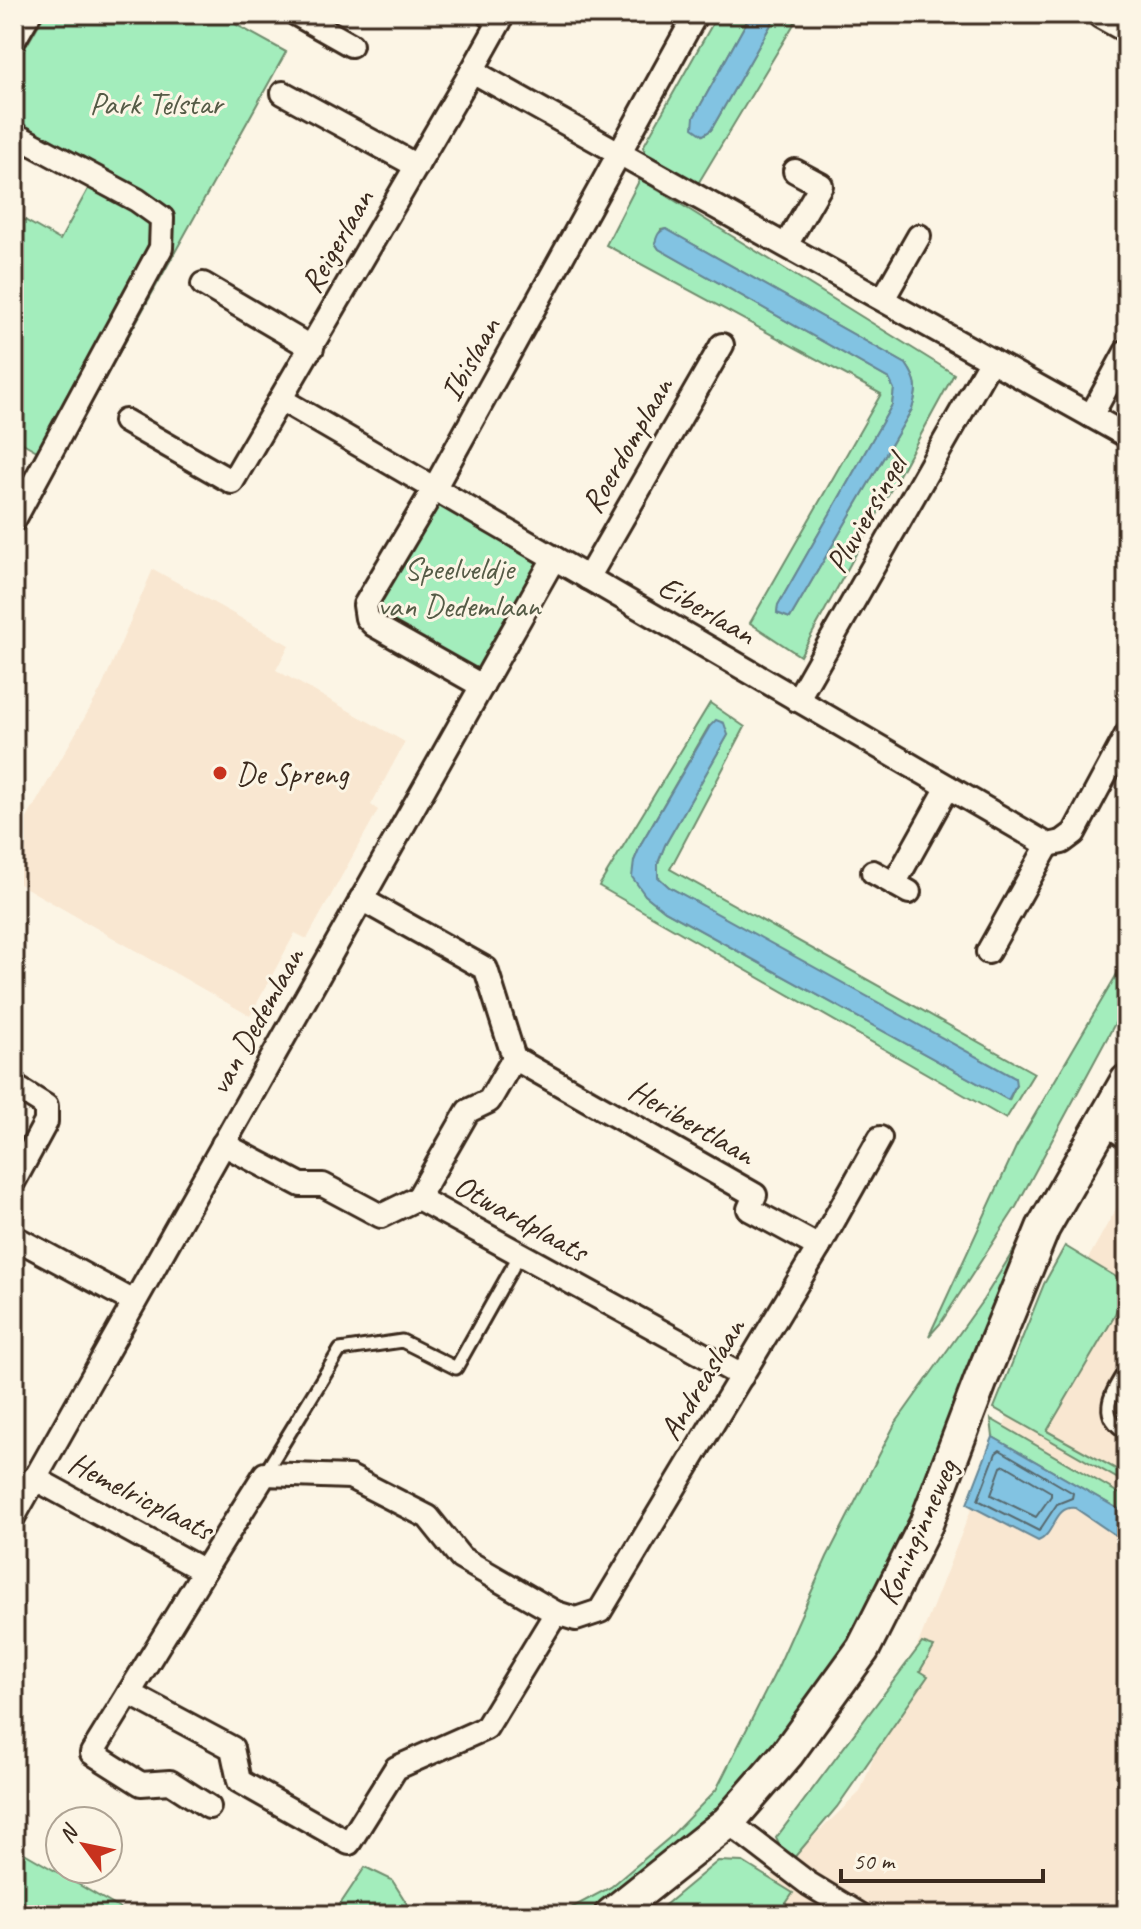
<svg xmlns="http://www.w3.org/2000/svg" width="1141" height="1929" viewBox="0 0 1141 1929" font-family="Caveat,sans-serif">
<rect width="100%" height="100%" fill="#fcf5e5"/>
<filter id="ink" filterUnits="userSpaceOnUse"><feTurbulence type="fractalNoise" baseFrequency=".0125" numOctaves="2"/><feDisplacementMap in="SourceGraphic" scale="16" xChannelSelector="R" yChannelSelector="G"/><feConvolveMatrix kernelMatrix="1 2 1 2 8 2 1 2 1" color-interpolation-filters="sRGB"/></filter>
<g filter="url(#ink)">
<g fill="#f9e7d1">
<polygon points="153,569 289,645 276,670 405,742 371,805 378,810 307,939 295,933 250,1016 14,881 14,841 101,689"/>
<polygon points="1127,1189 1127,1915 732,1915 860,1792 1025,1372"/>
</g>
<g fill="#a3edbc" stroke="#6f8c6d" stroke-width="2" fill-rule="evenodd">
<polygon points="45,14 217,14 286,52 58,463 14,438 14,214 60,240 98,171 14,126 14,67"/>
<polygon points="718,14 751,14 694,117 703,135 711,130 777,14 800,14 696,187 650,163 643,147"/>
<path d="M640 179 954 374 800 656 750 623 881 394 606 245ZM666 229 906 364C918 381 918 389 912 409L790 618 777 613 778 605 892 405 894 389 889 379 659 249 655 243 661 230Z"/>
<polygon points="437,499 549,559 479,680 379,620 374,608"/>
<path d="M710 703 745 727 670 869 1034 1073 1006 1119 599 886ZM709 726 728 735 665 845 658 863V877L669 887 1016 1085 1009 1100 665 911 645 895 634 861 642 842Z"/>
<polygon points="1127,957 1127,1001 1016,1207 940,1324 929,1336 1016,1147"/>
<polygon points="1041,1206 1045,1208 1011,1263 910,1530 884,1585 801,1719 705,1827 654,1870 592,1915 558,1915 611,1887 669,1838 716,1790 777,1669 827,1557 895,1424 983,1300"/>
<polygon points="1065,1246 1126,1283 1114,1317 1047,1431 1127,1475 1127,1484 994,1408 1044,1284"/>
<polygon points="991,1419 1127,1498 1127,1514 993,1437"/>
<polygon points="922,1643 934,1647 920,1671 928,1676 837,1807 793,1859 779,1845 776,1838"/>
<polygon points="14,1847 131,1915 14,1915"/>
<polygon points="718,1861 743,1862 793,1893 778,1915 653,1915"/>
<polygon points="365,1867 392,1880 414,1915 333,1915"/>
</g>
<g fill="#82c3e2" stroke="#668694" stroke-width="2">
<polygon points="751,14 777,14 711,130 703,135 693,128 694,117"/>
<path d="M666 229 906 364C918 381 918 389 912 409L790 618 777 613 778 605 892 405 894 389 889 379 659 249 655 243C657 236 658 231 666 229Z"/>
<polygon points="716,720 724,723 728,735 665,845 658,863 658,877 669,887 1015,1078 1016,1085 1008,1100 665,911 645,895 632,877 634,861 642,842 710,726"/>
<path d="M993 1437 1127 1514V1543L1075 1508C1054 1505 1055 1535 1038 1541L967 1504Z"/>
</g>
<g fill="none" stroke-linecap="round" stroke-linejoin="round">
<g stroke="#57676c" stroke-width="2">
<polygon points="1000,1450 1073,1493 1072,1498 1057,1504 1039,1531 978,1500 996,1453"/>
<polygon points="1005,1465 1051,1492 1051,1496 1036,1517 991,1495 1001,1467"/>
</g>
<g stroke="#3b2a1e" stroke-width="17">
<g id="service">
<polyline points="1101,1127 1127,1144"/>
<path d="M1127 1367C1113 1391 1094 1414 1127 1433"/>
<polyline points="265,1473 340,1350 402,1341 456,1368 520,1254"/>
</g>
</g>
<g stroke="#3b2a1e" stroke-width="28">
<g id="minor">
<polyline points="296,14 351,45"/>
<polyline points="14,40 29,14"/>
<polyline points="472,71 500,21 488,14"/>
<polyline points="283,93 417,166"/>
<polyline points="14,134 137,200 162,218 161,248 14,520"/>
<polyline points="786,245 821,185 795,171"/>
<polyline points="203,284 312,348"/>
<polyline points="883,299 919,236"/>
<polyline points="282,400 1048,845 1062,842 1074,833 1127,734"/>
<polyline points="1091,416 1126,352"/>
<polyline points="125,421 232,482 472,71 1127,436"/>
<polyline points="588,578 722,345"/>
<polyline points="482,686 374,625 367,618 365,605 434,489 696,14"/>
<polyline points="797,700 991,360"/>
<polyline points="873,872 909,892"/>
<polyline points="894,884 948,787"/>
<polyline points="361,899 486,969 514,1058"/>
<polyline points="988,952 1048,845"/>
<polyline points="14,1086 46,1106 46,1122 14,1181"/>
<polyline points="223,1144 301,1185 323,1185 381,1216 418,1198"/>
<polyline points="418,1198 468,1111 489,1101 514,1058 755,1195 749,1209 819,1247"/>
<polyline points="418,1198 742,1376"/>
<polyline points="14,1237 134,1302"/>
<polyline points="34,1478 204,1571 265,1474 350,1477 428,1517 461,1558 556,1613 576,1619 600,1611 819,1247 880,1138"/>
<polyline points="14,1516 554,558"/>
<polyline points="129,1693 204,1571"/>
<polyline points="209,1807 170,1782 141,1784 92,1753 129,1693 232,1748 239,1781 349,1843 396,1768 486,1728 556,1613"/>
<polyline points="728,1822 809,1884 860,1915"/>
</g>
</g>
<g stroke="#3b2a1e" stroke-width="34">
<polyline id="tertiary" points="1102,14 1127,28"/>
</g>
<g stroke="#3b2a1e" stroke-width="38">
<polyline id="secondary" points="611,1915 728,1822 787,1754 863,1649 926,1524 982,1377 1043,1228 1127,1081"/>
</g>
<use href="#service" stroke="#fcf5e5" stroke-width="11"/>
<use href="#minor" stroke="#fcf5e5" stroke-width="22"/>
<use href="#tertiary" stroke="#fcf5e5" stroke-width="28"/>
<use href="#secondary" stroke="#fcf5e5" stroke-width="32"/>
</g>
</g>
<circle fill="#c8321e" stroke="#fcf5e5" stroke-width="3" cx="220" cy="773" r="8"/>
<g text-anchor="middle" dominant-baseline="central" stroke-width="6" stroke-linejoin="round" paint-order="stroke">
<g font-size="32" fill="#555b46" stroke="#fcf5e5">
<text x="156" y="103">Park Telstar</text>
<text x="459" y="568">Speelveldje<tspan x="459" dy="37">van Dedemlaan</tspan></text>
</g>
<g font-size="32" fill="#3b2a1e" stroke="#fcf5e5">
<text transform="translate(337 241) rotate(-60)">Reigerlaan</text>
<text transform="translate(470 359) rotate(-61)">Ibislaan</text>
<text transform="translate(627 445) rotate(-60)">Roerdomplaan</text>
<text transform="translate(866 514) rotate(-60)">Pluviersingel</text>
<text transform="translate(707 610) rotate(30)">Eiberlaan</text>
<text transform="translate(256 1021) rotate(-61)">van Dedemlaan</text>
<text transform="translate(692 1122) rotate(30)">Heribertlaan</text>
<text transform="translate(521 1218) rotate(29)">Otwardplaats</text>
<text transform="translate(702 1379) rotate(-59)">Andreaslaan</text>
<text transform="translate(141 1496) rotate(27)">Hemelricplaats</text>
<text transform="translate(917 1532) rotate(-66)">Koninginneweg</text>
</g>
<g font-size="32" fill="#3b2a1e" stroke="#fcf5e5" text-anchor="start">
<text x="236" y="773">De Spreng</text>
</g>
</g>
<rect width="1141" height="1929" fill="none" stroke="#fcf5e5" stroke-width="48"/>
<rect x="24" y="24" width="1093" height="1881" fill="none" stroke="#3b2a1e" stroke-width="3" filter="url(#ink)"/>
<g transform="translate(84 1845) rotate(303)"><circle r="38" fill="#fcf5e5" stroke="#afa495" stroke-width="2"/>
<path d="M0-6L14 30L0 20L-14 30Z" fill="#c8321e"/>
<text y="-12" font-size="22" font-weight="bold" text-anchor="middle" fill="#3b2a1e">N</text>
</g>
<path d="M841 1869v12h202v-12" fill="none" stroke="#3b2a1e" stroke-width="4"/>
<text x="853" y="1869" font-size="24" fill="#3b2a1e" stroke="#fcf5e5" stroke-width="6" paint-order="stroke">50 m</text>
</svg>
